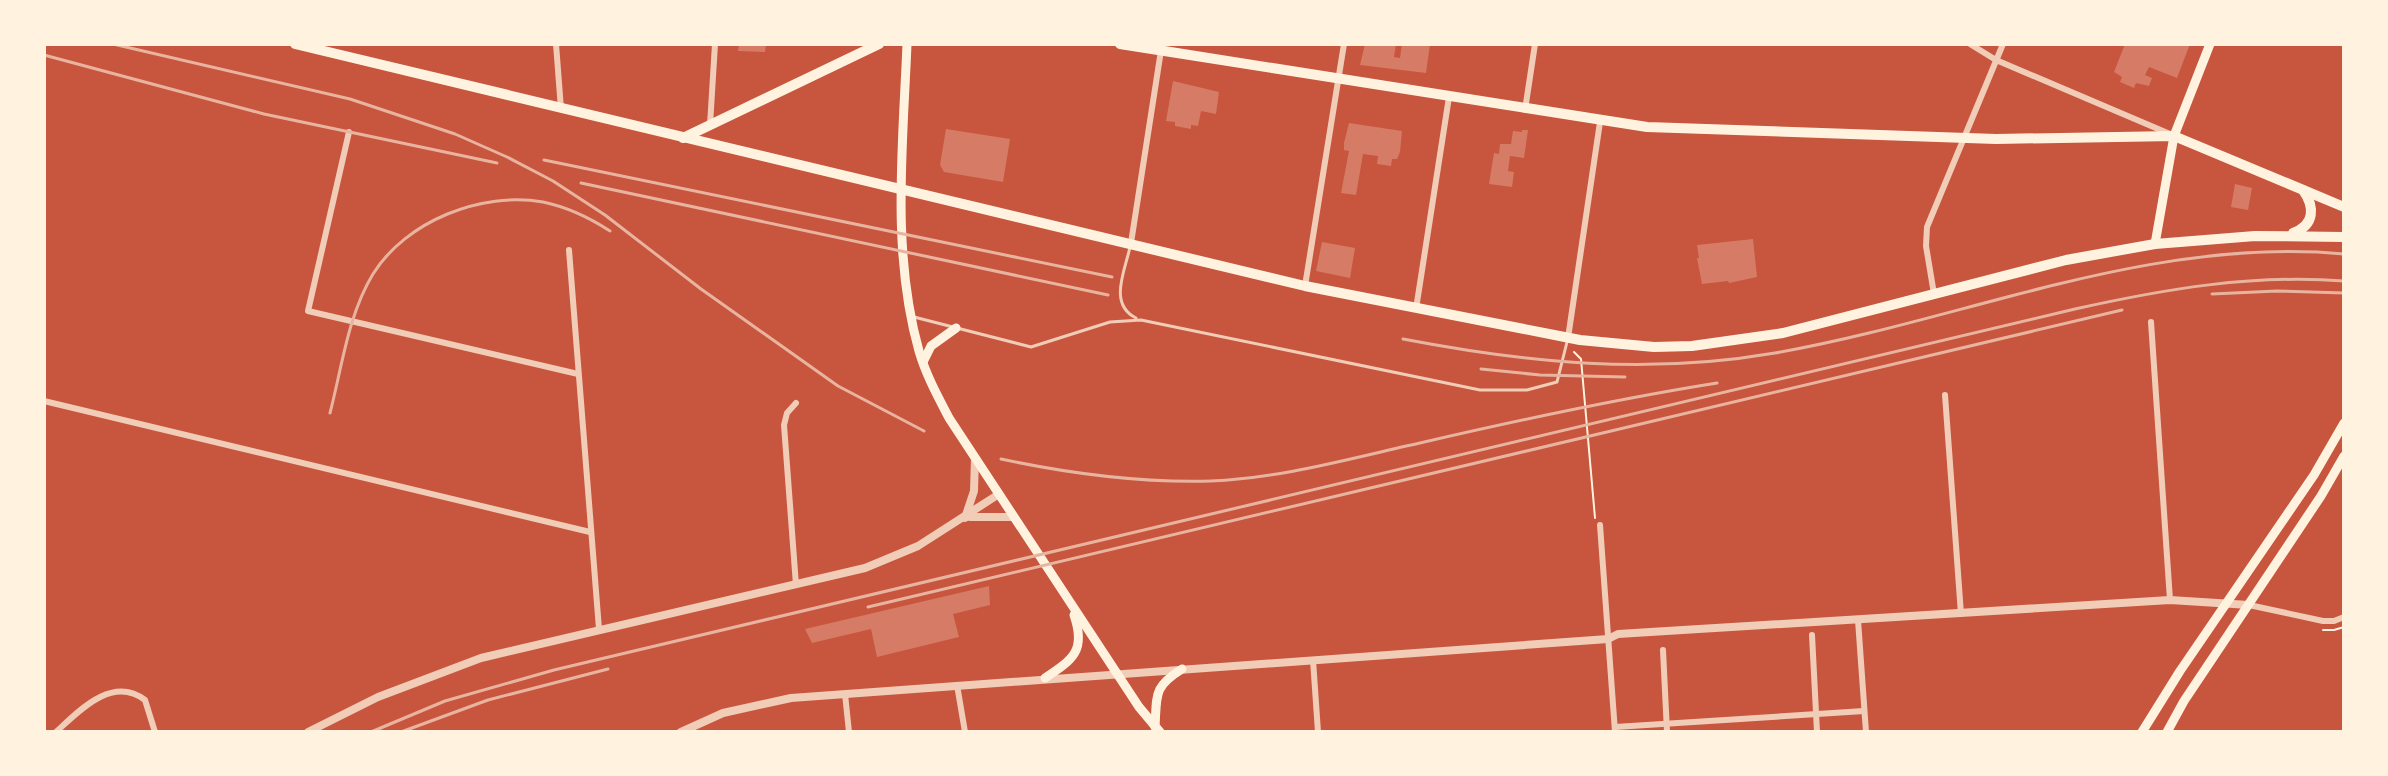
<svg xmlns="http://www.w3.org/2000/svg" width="2388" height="776" viewBox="0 0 2388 776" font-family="'Varela Round',sans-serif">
<rect width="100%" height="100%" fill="#c8553d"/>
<g fill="#d67c66">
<polygon points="739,44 766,44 765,52 738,51"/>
<polygon points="1365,44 1396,44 1394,57 1400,58 1402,44 1430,44 1426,73 1360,65"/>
<polygon points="2125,44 2190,44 2177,78 2149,67 2145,75 2152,78 2149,86 2136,83 2134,88 2120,82 2122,77 2114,72"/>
<polygon points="1173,81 1219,92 1216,114 1201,111 1198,126 1191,125 1191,129 1175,126 1175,122 1166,121"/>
<polygon points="1349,123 1402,131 1400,152 1397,159 1392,159 1391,166 1377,164 1378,156 1363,154 1356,195 1341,193 1349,151 1344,150 1344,143"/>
<polygon points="946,129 1010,139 1003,182 944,172 940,165"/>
<polygon points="1522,130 1528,130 1524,158 1510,156 1508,171 1514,172 1512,187 1489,184 1494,153 1499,154 1500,144 1511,144 1513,131 1522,132"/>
<polygon points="2235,184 2252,188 2248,210 2231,207"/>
<polygon points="1753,239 1757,277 1729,283 1728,281 1702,284 1697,258 1699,258 1697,245"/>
<polygon points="1322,242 1355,248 1350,278 1316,271"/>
<polygon points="989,586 990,605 953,614 959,637 877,657 871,629 812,643 805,629"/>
</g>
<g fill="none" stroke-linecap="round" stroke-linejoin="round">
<g stroke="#fff3e0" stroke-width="2">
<polyline points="1574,352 1581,359 1595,518"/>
<polyline points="2323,630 2334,630 2344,627"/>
</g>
<g stroke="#f1ccb7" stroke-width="3">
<path d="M1130 247C1125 271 1108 304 1136 318"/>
<polyline points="914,317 1031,347 1110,322 1141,320 1480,390 1527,390 1557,382 1567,342"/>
</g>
<g stroke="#f1ccb7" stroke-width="6">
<polyline points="556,44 561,109"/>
<polyline points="1970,44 1996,60 2170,134"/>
<polyline points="1525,110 1535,44"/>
<polyline points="710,125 715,44"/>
<polyline points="349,132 308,311 578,374"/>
<polyline points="1131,243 1162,44"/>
<polyline points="569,250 599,629"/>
<polyline points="1305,286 1344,44"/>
<polyline points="1934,294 1926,246 1927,227 2003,44"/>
<polyline points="1416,309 1449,97"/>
<polyline points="2151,322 2170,600"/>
<polyline points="1568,338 1600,122"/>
<polyline points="1945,395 1961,614"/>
<polyline points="44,401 590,532"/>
<polyline points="796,403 787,413 784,425 796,585"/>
<polyline points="1600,525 1615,732"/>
<polyline points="2249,605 2323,621 2334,621 2344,617"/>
<polyline points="1858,620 1866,732"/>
<polyline points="1812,635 1817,732"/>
<polyline points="1663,650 1667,732"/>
<polyline points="1313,660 1318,732"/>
<polyline points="957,685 965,732"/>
<polyline points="845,694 849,732"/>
<polyline points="1615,727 1864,711"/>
<path d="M56 732C79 711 112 675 145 700L155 732"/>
</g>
<g stroke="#f1ccb7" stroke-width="8">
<polyline points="970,517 1014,517"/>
<polyline points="965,518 974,491 975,458"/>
<polyline points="308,732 378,697 481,658 865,568 918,546 999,494"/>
<polyline points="681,732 723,713 791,698 1608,639 1618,634 2170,600 2249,605"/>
</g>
<g stroke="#fff3e0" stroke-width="9">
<path d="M907 44C903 145 891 252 919 351 926 375 938 397 949 418L1139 707 1160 732"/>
<polyline points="2155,244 2174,136 2210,44"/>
<polyline points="923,362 931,346 956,328"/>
<path d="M1045 678C1074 659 1086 650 1074 615"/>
<path d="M1155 727C1157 695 1153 687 1182 669"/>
<polyline points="2142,732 2180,671 2314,475 2344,423"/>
<polyline points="2167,732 2184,701 2321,496 2344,456"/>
</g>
<g stroke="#fff3e0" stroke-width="10">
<polyline points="295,44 1305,286 1580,340 1654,347 1692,346 1783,333 2066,260 2155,244 2255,236 2344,237"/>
<polyline points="1120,44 1647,127 1996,139 2174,136 2344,207"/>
<polyline points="683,138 879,44"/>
<path d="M2293 233C2315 225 2315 207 2303 190"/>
</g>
<g stroke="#e9b49f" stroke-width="3">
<polyline points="113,44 350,99 455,134 507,157 553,181 605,215 701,289 838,386 924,431"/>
<polyline points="44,55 264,114 497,163"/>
<polyline points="544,160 1112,277"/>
<polyline points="581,183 1108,295"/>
<polyline points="2212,294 2277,291 2344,293"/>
<path d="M1403 339C1528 363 1648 375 1775 353 1964 320 2148 236 2344 254"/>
<polyline points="1481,369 1540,375 1625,377"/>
<path d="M330 413C342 367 348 315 373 274 406 221 482 191 543 202 567 207 590 218 610 231"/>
<path d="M1001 459C1071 474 1140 483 1211 481 1283 478 1351 458 1420 443 1519 420 1617 399 1717 383"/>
<polyline points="868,607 2122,310"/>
<path d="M371 732 445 701 554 670 2075 309C2165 289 2252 274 2344 281"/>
<polyline points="401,732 488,700 608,669"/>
</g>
</g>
<rect width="2388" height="776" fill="none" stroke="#fff3e0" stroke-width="92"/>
</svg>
